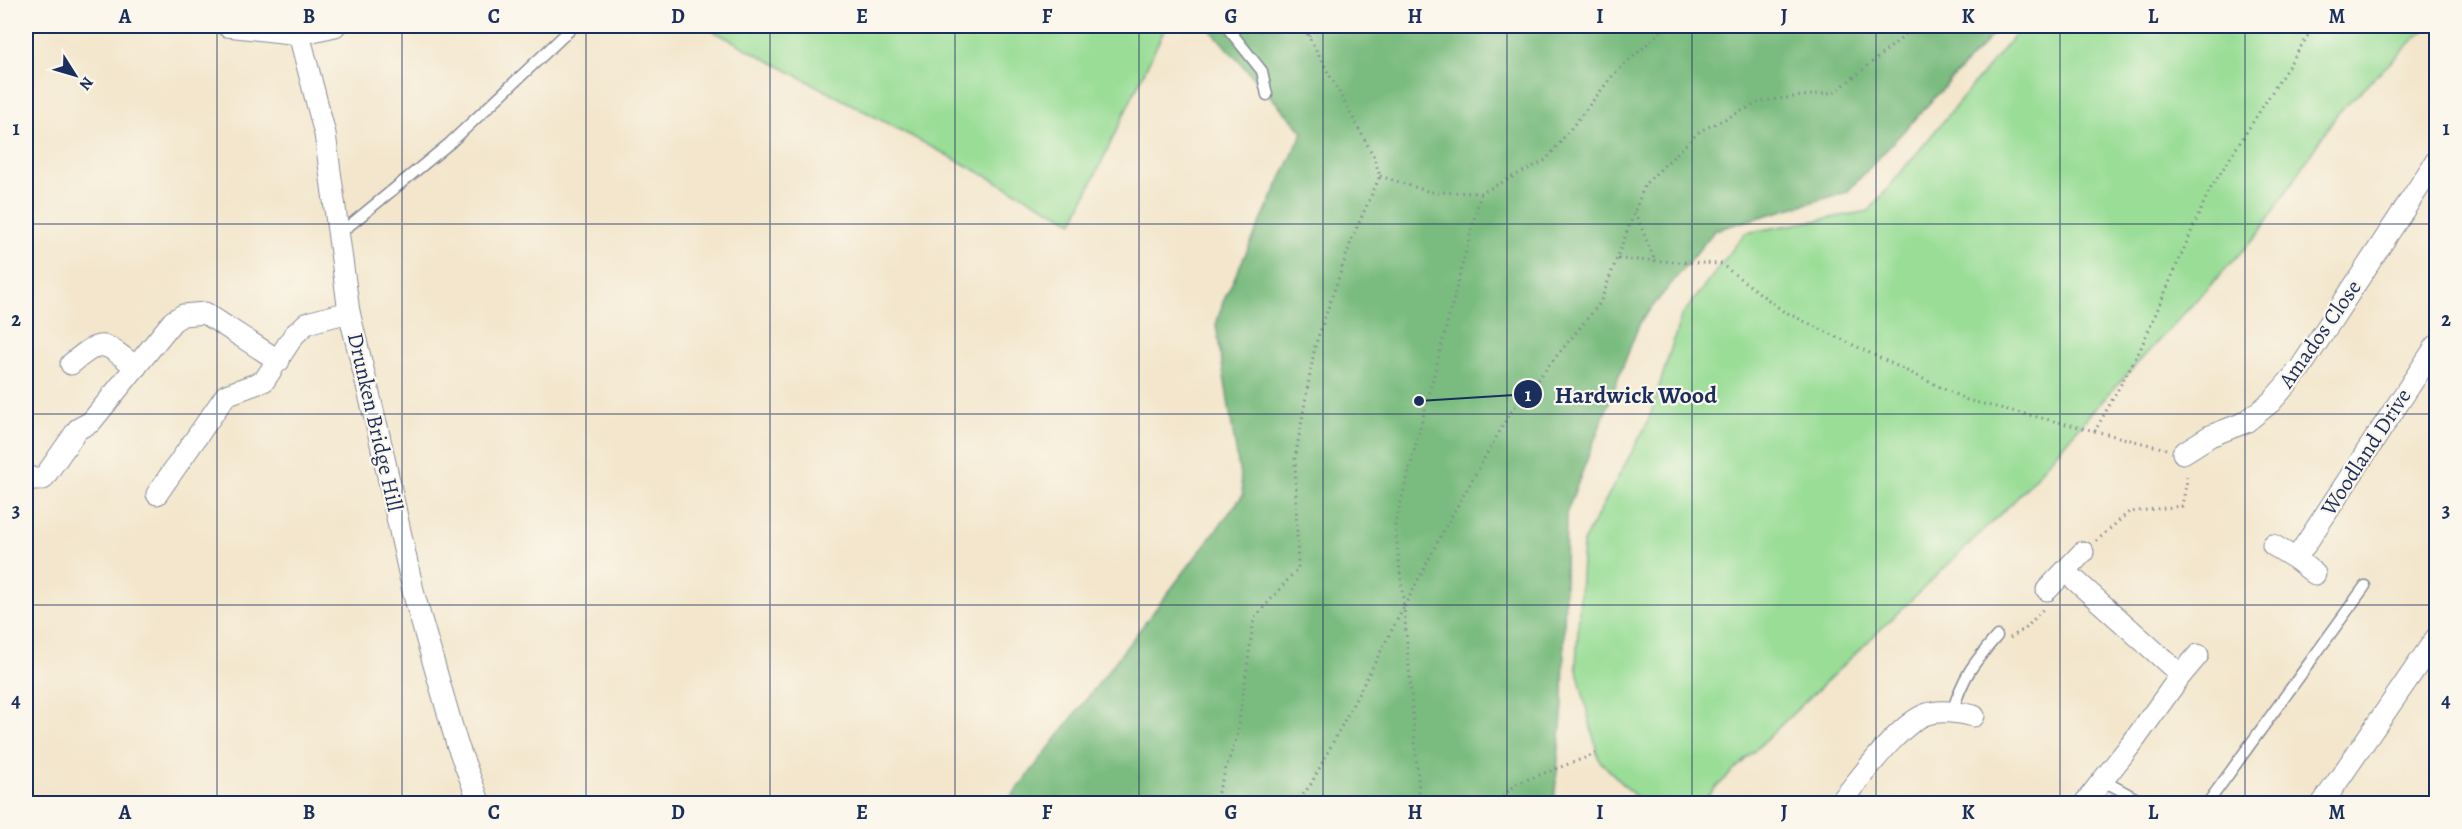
<svg xmlns="http://www.w3.org/2000/svg" width="2462" height="829" viewBox="0 0 2462 829" font-family="Alegreya,serif">
<rect width="100%" height="100%" fill="#fbf7ec"/>
<filter id="ink" filterUnits="userSpaceOnUse"><feTurbulence type="fractalNoise" baseFrequency=".0167" numOctaves="2"/><feDisplacementMap in="SourceGraphic" scale="12" xChannelSelector="R" yChannelSelector="G"/><feConvolveMatrix kernelMatrix="1 2 1 2 8 2 1 2 1" color-interpolation-filters="sRGB"/></filter>
<filter id="wash" filterUnits="userSpaceOnUse"><feTurbulence type="fractalNoise" baseFrequency=".008" numOctaves="4" result="noise"/><feDisplacementMap in="SourceGraphic" scale="24" xChannelSelector="R" yChannelSelector="G"/><feGaussianBlur stdDeviation="1.35" result="paint"/><feColorMatrix in="noise" values="0 0 0 0 0 0 0 0 0 0 0 0 0 0 0 0 0 1.4 0 .05"/><feComposite in="paint" operator="in"/></filter>
<g filter="url(#wash)">
<rect width="100%" height="100%" fill="#f3e6cc"/>
<g fill="#99dd96" stroke="#5a867a" stroke-width="1.5">
<polygon points="704,26 1166,26 1073,222"/>
<polygon points="2022,26 2428,26 2337,114 2260,232 2091,413 2016,499 1700,803 1642,803 1599,760 1576,666 1583,542 1648,422 1681,317 1745,233 1869,211"/>
</g>
<polygon fill="#7abc7f" stroke="#4a766e" stroke-width="1.5" points="1207,26 2001,26 1847,192 1715,230 1640,322 1566,514 1563,705 1554,803 1006,804 1243,495 1216,325 1223,302 1303,132"/>
</g>
<g filter="url(#ink)">
<g fill="none" stroke-linecap="round" stroke-linejoin="round">
<g stroke="#878a95" stroke-width="13">
<g id="service">
<polyline points="1226,26 1262,71 1267,95"/>
<polyline points="339,234 450,143 574,26"/>
<path d="M1952 712C1964 675 1972 665 1997 636"/>
<polyline points="2102,780 2146,804"/>
<polyline points="2207,804 2365,586"/>
</g>
</g>
<g stroke="#878a95" stroke-width="23">
<g id="minor">
<polyline points="227,26 299,34 335,26"/>
<polyline points="299,34 325,134 349,312 379,435 414,595 457,744 480,804"/>
<path d="M71 364C104 336 104 343 136 367"/>
<polyline points="2183,453 2210,436 2246,422 2271,402 2299,370 2436,161"/>
<polyline points="26,475 33,479 43,479 78,429 91,422 173,321 183,315 205,313 279,361"/>
<polyline points="157,494 226,395 264,381 294,335 307,323 349,312"/>
<polyline points="2273,545 2296,559 2315,574"/>
<polyline points="2296,559 2436,346"/>
<polyline points="2065,571 2181,675 2133,742 2084,804"/>
<polyline points="2047,590 2083,552"/>
<polyline points="2181,675 2198,655"/>
<path d="M1839 804C1860 779 1899 723 1927 714 1942 709 1959 713 1974 716"/>
<polyline points="2322,804 2436,638"/>
</g>
</g>
<g stroke="#878a95" stroke-width="3" stroke-dasharray="1.5 4.5" stroke-linecap="butt">
<polyline points="1309,36 1318,26"/>
<polyline points="1380,176 1430,192 1481,193 1546,160 1614,74 1667,26"/>
<polyline points="1635,212 1655,261"/>
<polyline points="1618,259 1721,264 1783,311 1967,400 2095,431"/>
<polyline points="2166,449 2095,431 2140,350 2209,191 2314,26"/>
<polyline points="2096,541 2129,512 2182,506 2187,480 2186,472"/>
<polyline points="2010,638 2026,628 2043,609"/>
<polyline points="1214,804 1237,736 1254,619 1298,568 1295,459 1315,346 1353,236 1380,176 1373,155 1303,26"/>
<polyline points="1296,804 1311,784 1404,607 1395,525 1481,193"/>
<polyline points="1420,804 1404,607 1446,526 1510,413 1600,303 1645,184 1700,131 1762,101 1835,92 1917,26"/>
<polyline points="1494,804 1518,783 1598,753"/>
</g>
<use href="#service" stroke="#fff" stroke-width="10"/>
<use href="#minor" stroke="#fff" stroke-width="21"/>
</g>
</g>
<path fill="none" stroke="#1b2f5e" stroke-width="1.5" stroke-opacity="0.55" d="M217 26V804M402 26V804M586 26V804M770 26V804M955 26V804M1139 26V804M1323 26V804M1507 26V804M1692 26V804M1876 26V804M2060 26V804M2245 26V804M26 224H2436M26 414H2436M26 605H2436"/>
<g text-anchor="middle" dominant-baseline="central" stroke-width="4.5" stroke-linejoin="round" paint-order="stroke">
<g font-size="22" fill="#1b2f5e" stroke="#fbf7ec">
<text transform="translate(2320 334) rotate(-55)">Amados Close</text>
<text transform="translate(375 422) rotate(77)">Drunken Bridge Hill</text>
<text transform="translate(2366 452) rotate(-57)">Woodland Drive</text>
</g>
</g>
<path fill="none" stroke="#1b2f5e" stroke-width="2" d="M1419 401L1528 394"/>
<g fill="#1b2f5e" stroke="#fbf7ec" stroke-width="2">
<circle cx="1419" cy="401" r="6"/>
<circle cx="1528" cy="394" r="15"/>
</g>
<g font-size="18" text-anchor="middle" font-weight="bold" fill="#fff">
<text x="1528" y="401">1</text>
</g>
<g font-size="24" text-anchor="middle" font-weight="bold" fill="#1b2f5e" stroke="#fbf7ec" stroke-width="4.5" stroke-linejoin="round" paint-order="stroke">
<text x="1636" y="403">Hardwick Wood</text>
</g>
<rect width="2462" height="829" fill="none" stroke="#fbf7ec" stroke-width="66"/>
<g transform="translate(75 75) rotate(127)" stroke="#fbf7ec" stroke-width="4.5" paint-order="stroke">
<path d="M0-4.5L10 22L0 15L-10 22Z" fill="#1b2f5e"/>
<text y="-9" font-size="16" font-weight="bold" text-anchor="middle" fill="#1b2f5e">N</text>
</g>
<rect x="33" y="33" width="2396" height="763" fill="none" stroke="#1b2f5e" stroke-width="2"/>
<g font-size="20" text-anchor="middle" font-weight="bold" fill="#1b2f5e">
<text x="125" y="23">A</text>
<text x="309" y="23">B</text>
<text x="494" y="23">C</text>
<text x="678" y="23">D</text>
<text x="862" y="23">E</text>
<text x="1047" y="23">F</text>
<text x="1231" y="23">G</text>
<text x="1415" y="23">H</text>
<text x="1600" y="23">I</text>
<text x="1784" y="23">J</text>
<text x="1968" y="23">K</text>
<text x="2153" y="23">L</text>
<text x="2337" y="23">M</text>
<text x="16" y="135">1</text>
<text x="2446" y="135">1</text>
<text x="16" y="326">2</text>
<text x="2446" y="326">2</text>
<text x="16" y="517">3</text>
<text x="2446" y="517">3</text>
<text x="16" y="707">4</text>
<text x="2446" y="707">4</text>
<text x="125" y="819">A</text>
<text x="309" y="819">B</text>
<text x="494" y="819">C</text>
<text x="678" y="819">D</text>
<text x="862" y="819">E</text>
<text x="1047" y="819">F</text>
<text x="1231" y="819">G</text>
<text x="1415" y="819">H</text>
<text x="1600" y="819">I</text>
<text x="1784" y="819">J</text>
<text x="1968" y="819">K</text>
<text x="2153" y="819">L</text>
<text x="2337" y="819">M</text>
</g>
</svg>
